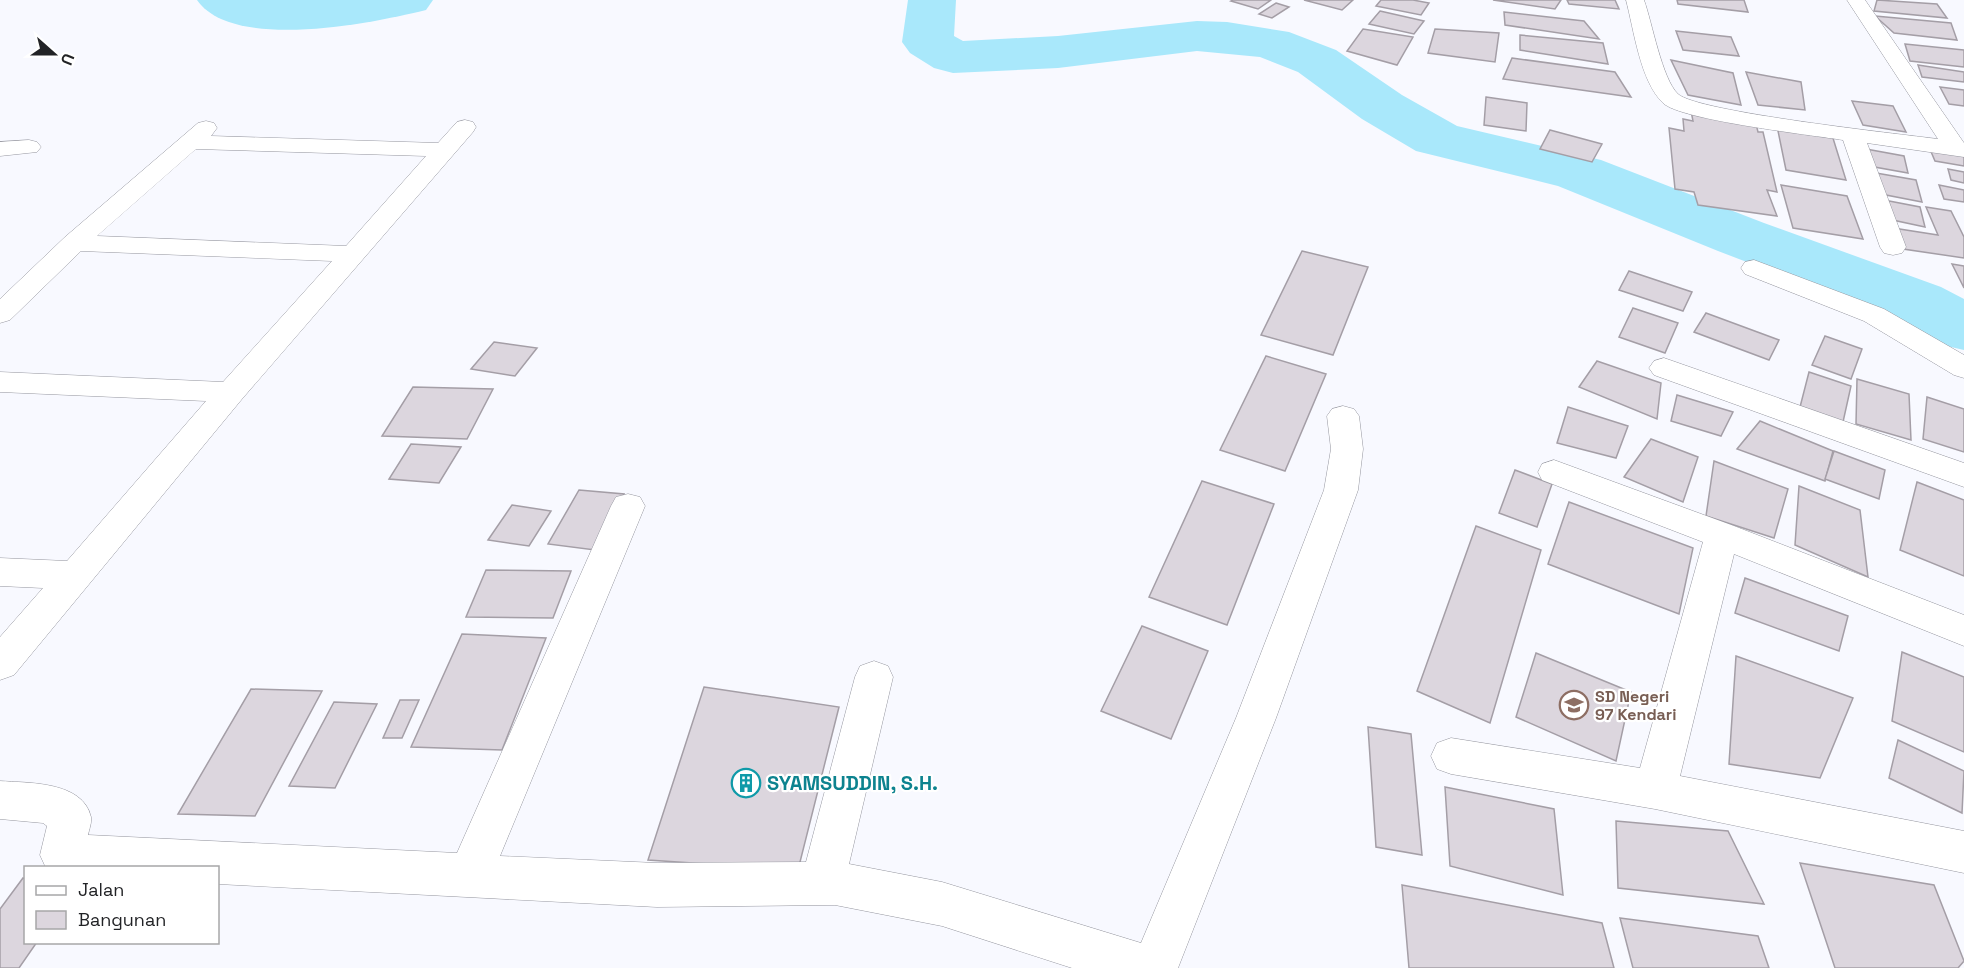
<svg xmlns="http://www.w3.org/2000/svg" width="1964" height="968" viewBox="0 0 1964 968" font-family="'Space Grotesk',sans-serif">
<rect width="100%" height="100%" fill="#f8f9ff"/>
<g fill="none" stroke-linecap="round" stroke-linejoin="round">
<g fill="#a9e8fb" fill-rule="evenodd">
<path d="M197 0H433L426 10C373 23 233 52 197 0Z"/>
<polygon points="908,0 956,0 954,36 963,41 1058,36 1197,21 1227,22 1289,32 1336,50 1402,95 1457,126 1601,160 1764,223 1941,287 1964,299 1964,350 1938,344 1891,317 1718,251 1558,186 1416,151 1362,119 1298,72 1260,57 1197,51 1058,68 953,73 934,68 910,53 902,42"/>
</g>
</g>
<g fill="#dcd6de" stroke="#a49ea6" stroke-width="1.5">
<polygon points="1233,0 1271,0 1258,9 1231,1"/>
<polygon points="1304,0 1353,0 1342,10"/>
<polygon points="1381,0 1413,0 1429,3 1421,15 1376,6"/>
<polygon points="1493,0 1561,0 1555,9"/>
<polygon points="1567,0 1615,0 1619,9 1569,4"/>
<polygon points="1677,0 1744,0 1748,12 1678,4"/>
<polygon points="1877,0 1937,4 1947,18 1874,11"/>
<polygon points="1276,3 1289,7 1272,18 1259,14"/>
<polygon points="1380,11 1424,21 1414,34 1369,24"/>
<polygon points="1504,12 1584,21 1599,39 1505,25"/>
<polygon points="1875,16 1951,23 1957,40 1894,33"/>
<polygon points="1363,29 1413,37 1397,65 1347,51"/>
<polygon points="1435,29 1499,33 1495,62 1428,53"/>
<polygon points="1676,31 1731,37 1739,56 1683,50"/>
<polygon points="1520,35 1603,43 1608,64 1520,50"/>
<polygon points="1905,44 1964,50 1964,67 1910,61"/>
<polygon points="1512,58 1615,72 1631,97 1503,79"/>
<polygon points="1671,60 1733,73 1741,105 1688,95"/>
<polygon points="1918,65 1964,72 1964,82 1922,77"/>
<polygon points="1746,72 1801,82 1805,110 1758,105"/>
<polygon points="1940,87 1964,90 1964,106 1949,104"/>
<polygon points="1486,97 1527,103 1526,131 1484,125"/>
<polygon points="1852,101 1893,106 1906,132 1863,125"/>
<polygon points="1691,111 1755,120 1758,132 1763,132 1777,192 1767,190 1777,216 1698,205 1694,192 1675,189 1669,128 1684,131 1683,119 1693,121"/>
<polygon points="1777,126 1832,135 1846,180 1786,170"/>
<polygon points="1550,130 1602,144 1592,162 1540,149"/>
<polygon points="1929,147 1964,152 1964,166 1935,161"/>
<polygon points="1866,149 1904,156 1908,173 1869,166"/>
<polygon points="1948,169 1964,172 1964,183 1951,180"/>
<polygon points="1876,173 1916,180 1922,202 1881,194"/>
<polygon points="1781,185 1847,196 1863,239 1793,228"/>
<polygon points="1939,185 1964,190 1964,202 1944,199"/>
<polygon points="1884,200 1920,207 1925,227 1888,219"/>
<polygon points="1926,207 1951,211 1964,237 1964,258 1903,249 1893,228 1938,235"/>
<polygon points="1302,251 1368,267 1333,355 1261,335"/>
<polygon points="1952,264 1964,266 1964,288"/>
<polygon points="1629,271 1692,292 1683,311 1619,290"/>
<polygon points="1633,308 1678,323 1665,353 1619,337"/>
<polygon points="1706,313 1779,340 1769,360 1694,332"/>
<polygon points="1825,336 1862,349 1851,379 1812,365"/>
<polygon points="494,342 537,348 515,376 471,369"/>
<polygon points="1266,356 1326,374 1285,471 1220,450"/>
<polygon points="1597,361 1661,383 1657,419 1579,387"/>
<polygon points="1809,372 1851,386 1843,422 1800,407"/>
<polygon points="1857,379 1909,394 1911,440 1856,424"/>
<polygon points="413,387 493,389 467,439 382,436"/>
<polygon points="1677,395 1733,412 1721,436 1671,421"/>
<polygon points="1927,397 1964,409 1964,452 1923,439"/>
<polygon points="1568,407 1628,426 1616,458 1557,443"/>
<polygon points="1760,421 1833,451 1825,481 1737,449"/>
<polygon points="1651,439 1698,457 1683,502 1624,477"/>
<polygon points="411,444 461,447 439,483 389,479"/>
<polygon points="1834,451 1885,470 1879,499 1825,479"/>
<polygon points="1714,461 1788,489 1774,538 1706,516"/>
<polygon points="1515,470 1552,484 1537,527 1499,513"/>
<polygon points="1202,481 1274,504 1227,625 1149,597"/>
<polygon points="1917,482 1964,500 1964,576 1900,550"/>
<polygon points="1799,486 1860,510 1868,577 1795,545"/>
<polygon points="579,490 624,494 595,550 548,544"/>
<polygon points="1569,502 1693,548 1679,614 1548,564"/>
<polygon points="512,505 551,511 529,546 488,540"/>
<polygon points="1476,526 1541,550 1490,723 1417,691"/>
<polygon points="486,570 571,571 553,618 466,617"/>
<polygon points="1745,578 1848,616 1839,651 1735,613"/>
<polygon points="1142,626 1208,651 1171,739 1101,711"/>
<polygon points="462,634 546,638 502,750 411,747"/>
<polygon points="1902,652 1964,677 1964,752 1892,721"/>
<polygon points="1536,653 1631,692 1616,761 1516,717"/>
<polygon points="1736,656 1853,698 1820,778 1729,764"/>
<polygon points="704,687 839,707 798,870 648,860"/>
<polygon points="251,689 322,691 255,816 178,814"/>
<polygon points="400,700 419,700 402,738 383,738"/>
<polygon points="334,702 377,704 335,788 289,786"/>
<polygon points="1368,727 1411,734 1422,855 1376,847"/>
<polygon points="1898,740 1964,771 1962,813 1889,778"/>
<polygon points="1445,787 1554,809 1563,895 1450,866"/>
<polygon points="1616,821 1728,831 1764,904 1618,888"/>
<polygon points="1800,863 1934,885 1964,961 1958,968 1835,968"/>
<polygon points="23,878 26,879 26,942 37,942 19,968 0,968 0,909"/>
<polygon points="1402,885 1602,923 1614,968 1409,968"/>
<polygon points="1620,918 1758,936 1769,968 1633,968"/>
</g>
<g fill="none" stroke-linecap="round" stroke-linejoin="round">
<g stroke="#95969f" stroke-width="1">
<g id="minor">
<path d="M1626 0H1644C1652 22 1662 79 1678 94 1697 112 1899 134 1938 139L1847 0H1865L1964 143V157L1867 143 1906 247 1902 253 1893 255 1884 253 1880 247 1843 140C1812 135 1680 120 1663 103 1640 81 1634 30 1626 0Z"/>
<path d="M465 120 473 122 476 127 473 132 242 399 14 675 0 680V637L43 588 0 586V558L67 561 206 401 0 392V372L223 382 332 261 81 251 10 320 0 323V299L65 237 198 123 206 121 214 123 217 128 211 136 438 143 457 122ZM196 149 426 156 346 246 97 236Z"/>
<polygon points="29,140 37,142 41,147 37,152 0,156 0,142"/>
<polygon points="1754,260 1884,309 1964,355 1964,378 1954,375 1864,321 1745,274 1741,268 1745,262"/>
<polygon points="1664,358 1964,463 1964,487 1654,375 1649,368 1654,361"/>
<path d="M1343 406 1354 409 1359 416 1363 449 1358 490 1276 718 1178 968H1072L942 926 835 905 657 907 218 884V868H46L40 855 47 826 43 823 0 819V781C28 783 83 781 91 817 92 822 89 830 88 835L457 853 611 506 616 497 628 494 640 497 645 506 500 856 657 863 806 862 855 677 860 666 874 661 888 666 893 677 849 864 942 882 1141 943 1236 718 1324 490 1331 449 1327 416 1332 409Z"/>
<polygon points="1554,460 1734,526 1964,615 1964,646 1734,554 1680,776 1964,831 1964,873 1655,809 1451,774 1437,769 1431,756 1437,743 1451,738 1640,768 1703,542 1542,480 1538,472 1542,464"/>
</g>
</g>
<use href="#minor" fill="#fff" fill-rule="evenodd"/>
</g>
<defs>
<g id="school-ring" transform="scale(1.5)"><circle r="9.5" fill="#fff" stroke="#8d6e63" stroke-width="1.5"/><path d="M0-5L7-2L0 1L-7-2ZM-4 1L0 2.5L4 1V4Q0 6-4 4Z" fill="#8d6e63"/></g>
<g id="building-ring" transform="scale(1.5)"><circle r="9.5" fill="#fff" stroke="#0f9aa8" stroke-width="1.5"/><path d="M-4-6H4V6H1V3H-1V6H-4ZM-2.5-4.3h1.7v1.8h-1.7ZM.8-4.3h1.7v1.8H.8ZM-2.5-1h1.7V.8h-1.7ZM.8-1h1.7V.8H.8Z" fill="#0f9aa8"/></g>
</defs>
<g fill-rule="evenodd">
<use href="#school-ring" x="1574" y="705"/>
<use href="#building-ring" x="746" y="783"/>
</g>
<g text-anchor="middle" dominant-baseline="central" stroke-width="4.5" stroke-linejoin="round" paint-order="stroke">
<g font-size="16" font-weight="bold" fill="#785e54" stroke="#fff" text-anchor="start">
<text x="1595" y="696">SD Negeri<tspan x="1595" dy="18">97 Kendari</tspan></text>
</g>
<g font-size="20" font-weight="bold" fill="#0d838f" stroke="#fff" text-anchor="start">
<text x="767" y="783">SYAMSUDDIN, S.H.</text>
</g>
</g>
<rect x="24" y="866" width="195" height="78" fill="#ffffff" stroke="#a7a7a8" stroke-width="1.5"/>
<rect x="36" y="886" width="30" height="9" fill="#ffffff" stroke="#a7a7a8" stroke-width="1.5"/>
<text x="78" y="896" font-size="18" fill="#222326">Jalan</text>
<rect x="36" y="911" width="30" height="18" fill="#dcd6de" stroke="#a7a7a8" stroke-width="1.5"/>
<text x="78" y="926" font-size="18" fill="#222326">Bangunan</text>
<g transform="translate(54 54) rotate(111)" stroke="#ffffff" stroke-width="4.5" paint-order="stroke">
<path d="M0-4.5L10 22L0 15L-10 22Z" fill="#222326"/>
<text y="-9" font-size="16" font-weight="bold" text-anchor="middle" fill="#222326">U</text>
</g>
</svg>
